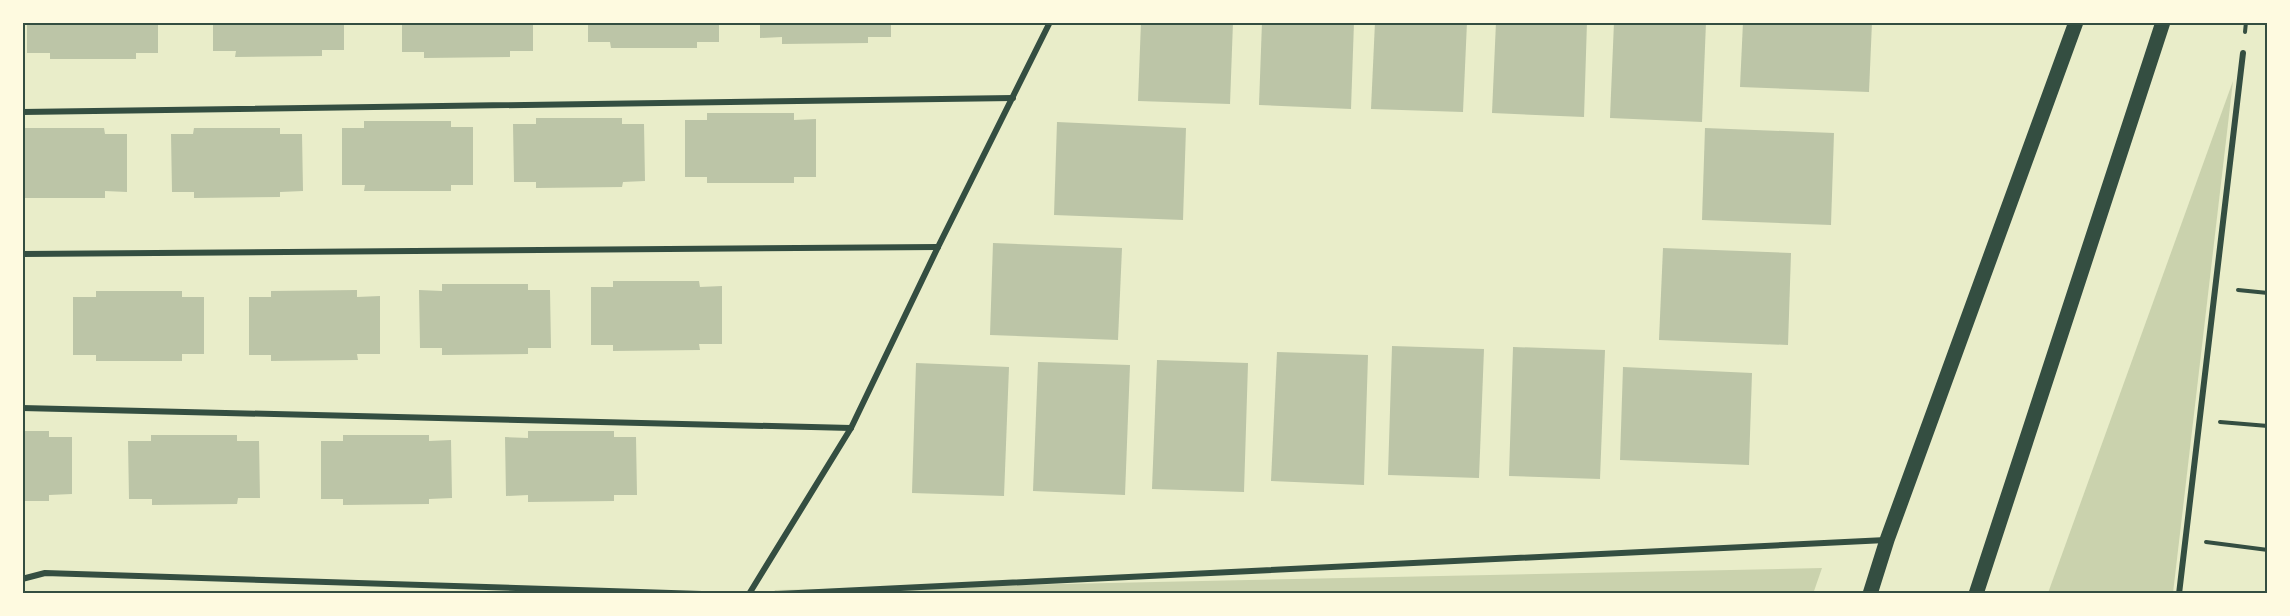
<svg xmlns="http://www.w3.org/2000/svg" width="2290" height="616" viewBox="0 0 2290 616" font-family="Helvetica,sans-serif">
<rect width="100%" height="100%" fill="#e9edc9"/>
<g fill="#cad2ad">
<polygon points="2233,81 2173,593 2048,593"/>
<polygon points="1822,568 1813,594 773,594 775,590"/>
</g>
<g fill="#bcc5a7">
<polygon points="27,22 158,22 158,53 136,53 136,59 50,59 50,53 27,53"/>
<polygon points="213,22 344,22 344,50 322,50 322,56 235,57 236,51 213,51"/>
<polygon points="402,22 533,22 533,51 510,51 510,57 424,58 424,52 402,52"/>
<polygon points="588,22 719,22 719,42 697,42 697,48 611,48 610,42 588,42"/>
<polygon points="760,22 891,22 891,37 868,37 868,43 782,44 782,37 760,38"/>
<polygon points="1141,22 1233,22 1230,104 1138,101"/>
<polygon points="1262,22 1354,22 1351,109 1259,105"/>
<polygon points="1375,22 1467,22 1463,112 1371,109"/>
<polygon points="1496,22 1587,22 1584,117 1492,113"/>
<polygon points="1614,22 1706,22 1702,122 1610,118"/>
<polygon points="1743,22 1872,22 1869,92 1740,87"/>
<polygon points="707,113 794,113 794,120 816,119 816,177 794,177 794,183 707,183 707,177 685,177 685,120 707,120"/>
<polygon points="536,118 622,118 622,124 644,124 645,181 623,182 622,187 536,188 536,182 514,182 513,124 536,124"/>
<polygon points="364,121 451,121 451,127 473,127 473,185 451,185 451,191 364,191 365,185 342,185 342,128 364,128"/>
<polygon points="1057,122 1186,128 1183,220 1054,215"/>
<polygon points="22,128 104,128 105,134 127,134 127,192 105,191 105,198 22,198"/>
<polygon points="194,128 280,128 280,134 302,134 303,191 280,192 280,197 194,198 194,192 172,192 171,134 193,134"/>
<polygon points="1705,128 1834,133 1831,225 1702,220"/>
<polygon points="993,243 1122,248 1118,340 990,335"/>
<polygon points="1663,248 1791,253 1788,345 1659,340"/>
<polygon points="613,281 699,281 700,287 722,286 722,344 699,344 700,350 613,351 613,345 591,345 591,287 613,287"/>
<polygon points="442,284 528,284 528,290 550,290 551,348 528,348 528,354 442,355 442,348 420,348 419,290 442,291"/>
<polygon points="357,290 357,297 380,296 380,354 357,354 358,360 271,361 271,355 249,355 249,297 271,297 271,291"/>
<polygon points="96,291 182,291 182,297 204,297 204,354 182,354 182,361 96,361 96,355 73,355 73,297 96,297"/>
<polygon points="1392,346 1484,349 1479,478 1388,475"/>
<polygon points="1513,347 1605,350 1600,479 1509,476"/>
<polygon points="1277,352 1368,355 1364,485 1271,481"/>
<polygon points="1157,360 1248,363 1244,492 1152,489"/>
<polygon points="1038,362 1130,365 1125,495 1033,491"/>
<polygon points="916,363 1009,367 1004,496 912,493"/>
<polygon points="1623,367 1752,373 1749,465 1620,460"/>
<polygon points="22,431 49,431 49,437 72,437 72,494 49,495 49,501 22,501"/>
<polygon points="528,431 614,431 614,437 636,437 637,495 614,495 614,501 528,502 528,495 506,496 505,437 528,438"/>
<polygon points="151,435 237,435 237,441 259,441 260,498 238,498 237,504 152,505 152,499 129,499 128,441 151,441"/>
<polygon points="343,435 429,435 429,441 451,440 452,498 429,499 429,504 343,505 343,499 321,499 321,441 343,441"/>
</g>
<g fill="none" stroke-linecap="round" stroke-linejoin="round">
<g stroke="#344e41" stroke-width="4">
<polyline points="2245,32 2246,22"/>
<polyline points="2238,290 2268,293"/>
<polyline points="2220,422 2268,426"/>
<polyline points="2206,542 2268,550"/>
</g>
<g stroke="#344e41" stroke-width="6">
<polyline points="22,112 1013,98"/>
<polyline points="22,254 938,247"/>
<polyline points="22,408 851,428"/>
<polyline points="22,579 45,573 702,594"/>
<polyline points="749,594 851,428 938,247 1050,22"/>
<polyline points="778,594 1886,540"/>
<polyline points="2179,594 2243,53"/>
</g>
<g stroke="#344e41" stroke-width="15">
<polyline points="1870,594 1887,540 2076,22"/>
<polyline points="1976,594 2163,22"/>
</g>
</g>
<rect width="2290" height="616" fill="none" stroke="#fefae0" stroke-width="48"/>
<rect x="24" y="24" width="2242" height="568" fill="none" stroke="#344e41" stroke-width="2"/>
</svg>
